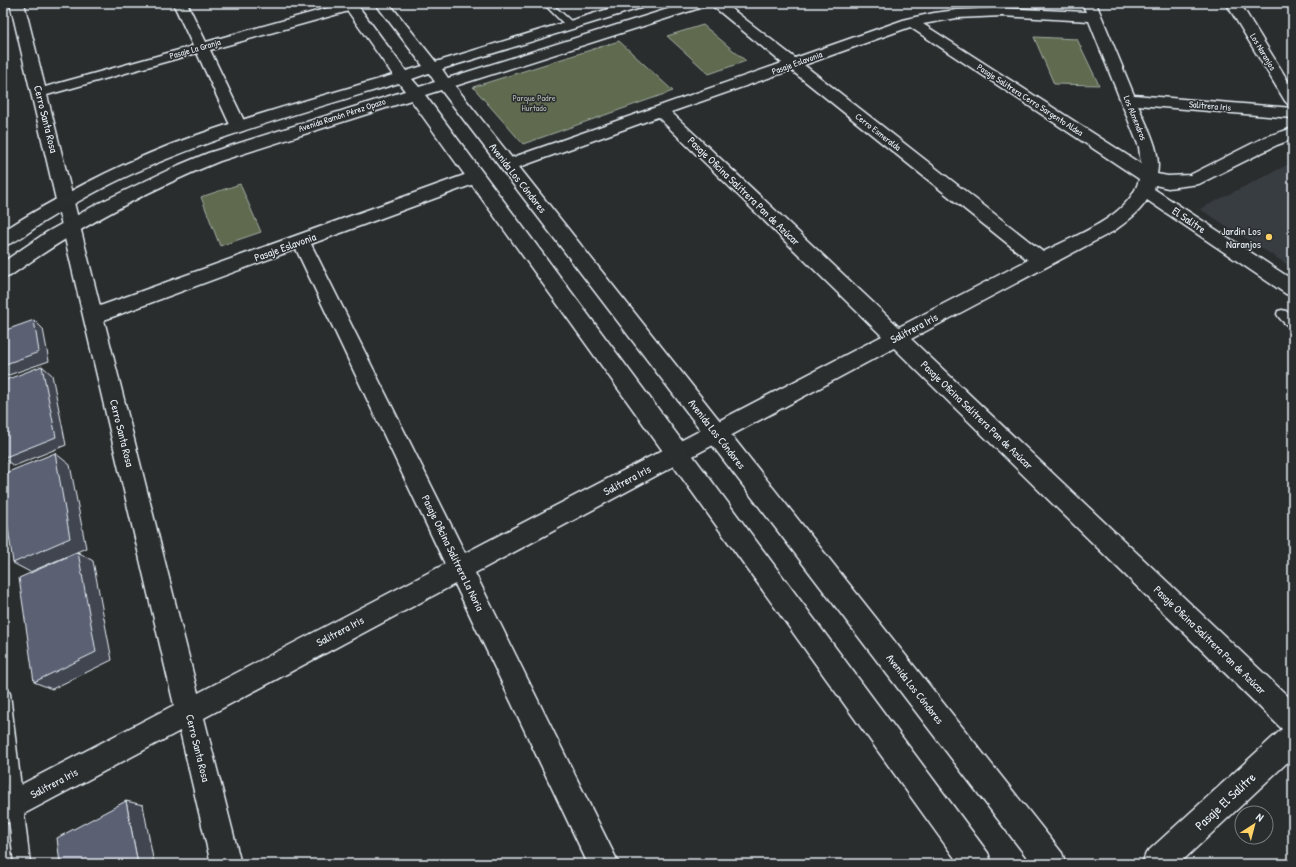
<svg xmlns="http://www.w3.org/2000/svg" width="1296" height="867" viewBox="0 0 1296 867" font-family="'Patrick Hand',sans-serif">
<rect width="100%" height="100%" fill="#2a2d2e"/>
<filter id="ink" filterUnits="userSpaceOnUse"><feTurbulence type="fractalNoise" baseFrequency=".025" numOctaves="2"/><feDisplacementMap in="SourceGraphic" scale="8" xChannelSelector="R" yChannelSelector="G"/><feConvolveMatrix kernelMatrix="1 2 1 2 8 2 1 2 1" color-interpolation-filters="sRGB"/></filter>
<g filter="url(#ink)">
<polygon fill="#393d43" points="1293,162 1293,265 1288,265 1200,209"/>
<g fill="#5e6a50" stroke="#a3aea4">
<polygon points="703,25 746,61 709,74 667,36"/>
<polygon points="1034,37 1077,39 1099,85 1054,84"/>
<polygon points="619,41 673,91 523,144 473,87"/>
<polygon points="240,184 261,232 220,246 201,197"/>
</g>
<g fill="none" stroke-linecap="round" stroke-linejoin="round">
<g stroke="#e8f1f8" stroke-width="3">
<g id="lane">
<polygon points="543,3 551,3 573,23 573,27 567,27"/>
<path d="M1282 310 1286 311 1293 318V328C1287 326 1280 320 1277 314L1278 311Z"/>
<polygon points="3,687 8,689 10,694 30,864 14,864 3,764"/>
</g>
</g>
<g stroke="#e8f1f8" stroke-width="3">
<g id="street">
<path d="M10 3H24L45 87 193 46 173 3H187L206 42 346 3H356L358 6 356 9 210 50 247 127 245 130 239 132 233 130 231 127 197 53 47 95 100 306 470 173 476 172 482 173 484 177 482 181 311 244 465 553 882 336 658 117 514 169 508 170 502 169 500 165 502 161 782 63 709 3H724L795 58 906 19 934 13 957 10 1002 8 1086 12 1082 3H1096L1134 95 1293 108V118L1138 105C1146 125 1162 151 1157 174L1168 176 1190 175 1265 137 1293 128V139L1277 145 1199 184 1168 188 1155 185 1154 189 1293 280V296L1286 294 1147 200C1139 213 1126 222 1114 231L911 339 1293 701V757L1179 864H1142L1146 853 1282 729 894 348 475 573 619 864H588L455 584 204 718 241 864H211L180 731 3 825V794L174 705ZM1002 16 1089 21 1139 147 1141 164 923 24 957 18ZM910 27 1139 179C1131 216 1074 236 1043 252L804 65ZM791 70 1028 260 899 327 671 112ZM296 249 445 564 198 693 104 320Z"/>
<polygon points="1226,3 1240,3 1293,89 1293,106 1288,104 1285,101"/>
</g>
</g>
<g stroke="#e8f1f8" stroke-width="3">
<path id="secondary" d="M342 3H356L406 71 423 66 375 3H389L436 62 628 3H649L647 6 442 69 448 78 687 3H708L706 6 455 86 1062 853 1066 864H1032L441 90 425 95 988 853 992 864H959L411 100 220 161C145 191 76 229 10 276L3 278V262L47 232 99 203 179 165 208 153 405 91 399 83C309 110 218 135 132 174 103 187 75 203 47 220 33 228 19 242 3 246V231C56 197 112 168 170 145 243 117 319 97 393 75ZM429 73 435 82 419 87 412 79Z"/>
</g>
<use href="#lane" fill="#2a2d2e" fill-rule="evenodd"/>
<use href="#street" fill="#2a2d2e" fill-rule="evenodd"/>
<use href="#secondary" fill="#2a2d2e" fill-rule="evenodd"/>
</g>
<g fill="#404450" stroke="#e8f1f8">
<polygon points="34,320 43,329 49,361 3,377 3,365"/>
<polygon points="42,366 52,375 66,445 14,466 3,458"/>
<polygon points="55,453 70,465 86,548 30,572 13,563"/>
<polygon points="78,552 93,561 112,660 52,689 34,682"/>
<polygon points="126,801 143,805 154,864 138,864"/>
</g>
<g fill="#5c6173" stroke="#e8f1f8">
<polygon points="34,320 39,352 3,365 3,331"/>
<polygon points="42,366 56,437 3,458 3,381"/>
<polygon points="55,453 70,538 13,563 3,493 3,474"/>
<polygon points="78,552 96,652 34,682 19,578"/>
<polygon points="126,801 138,864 60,864 57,838"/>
</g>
</g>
<circle fill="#ffd166" stroke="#2a2d2e" stroke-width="1.5" cx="1269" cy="237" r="4"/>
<g text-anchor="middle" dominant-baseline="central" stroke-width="3" stroke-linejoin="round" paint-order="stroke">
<g font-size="9" fill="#e8f1f8" stroke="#2a2d2e">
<text transform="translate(195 49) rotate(-16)">Pasaje La Granja</text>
<text transform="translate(1263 52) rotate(59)">Los Naranjos</text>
<text transform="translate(797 63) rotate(-20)">Pasaje Eslavonia</text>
<text transform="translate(1030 100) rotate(33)">Pasaje Salitrera Cerro Sargento Aldea</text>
<text transform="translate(1210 106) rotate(5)">Salitrera Iris</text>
<text transform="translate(342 115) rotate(-18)">Avenida Ramón Pérez Opazo</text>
<text transform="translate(1135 118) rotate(68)">Los Almendros</text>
<text transform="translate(878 132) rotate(38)">Cerro Esmeralda</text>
</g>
<g font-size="9" fill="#b1bbb5" stroke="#2a2d2e">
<text x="534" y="98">Parque Padre<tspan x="534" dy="10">Hurtado</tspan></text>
</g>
<g font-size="11" fill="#e8f1f8" stroke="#2a2d2e">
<text transform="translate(46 119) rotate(76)">Cerro Santa Rosa</text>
<text transform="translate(518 178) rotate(52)">Avenida Los Cóndores</text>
<text transform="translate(744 191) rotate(44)">Pasaje Oficina Salitrera Pan de Azúcar</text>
<text transform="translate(1189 220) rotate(34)">El Salitre</text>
<text transform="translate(285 247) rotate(-20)">Pasaje Eslavonia</text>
<text transform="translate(914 328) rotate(-28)">Salitrera Iris</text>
<text transform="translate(977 415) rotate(44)">Pasaje Oficina Salitrera Pan de Azúcar</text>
<text transform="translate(122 433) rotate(76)">Cerro Santa Rosa</text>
<text transform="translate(717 434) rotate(52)">Avenida Los Cóndores</text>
<text transform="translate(627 480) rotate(-28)">Salitrera Iris</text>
<text transform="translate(453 553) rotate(64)">Pasaje Oficina Salitrera La Noria</text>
<text transform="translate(340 631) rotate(-28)">Salitrera Iris</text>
<text transform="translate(1210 640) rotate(44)">Pasaje Oficina Salitrera Pan de Azúcar</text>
<text transform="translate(915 689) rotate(52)">Avenida Los Cóndores</text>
<text transform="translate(198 748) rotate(76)">Cerro Santa Rosa</text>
<text transform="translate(54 783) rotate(-28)">Salitrera Iris</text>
</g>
<g font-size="11" fill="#e8f1f8" stroke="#2a2d2e" text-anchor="end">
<text x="1261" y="231">Jardín Los<tspan x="1261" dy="13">Naranjos</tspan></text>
</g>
<g font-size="13" fill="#e8f1f8" stroke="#2a2d2e">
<text transform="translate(1225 801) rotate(-43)">Pasaje El Salitre</text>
</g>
</g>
<rect width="1296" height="867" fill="none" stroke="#2a2d2e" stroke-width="16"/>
<rect x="8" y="8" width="1280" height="851" fill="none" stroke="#e8f1f8" stroke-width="1.5" filter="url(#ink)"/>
<g transform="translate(1254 825) rotate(36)"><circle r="19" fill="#2a2d2e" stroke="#767b7f"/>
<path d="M0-3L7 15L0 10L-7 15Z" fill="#ffd166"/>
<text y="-6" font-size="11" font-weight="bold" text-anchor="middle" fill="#e8f1f8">N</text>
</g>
</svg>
